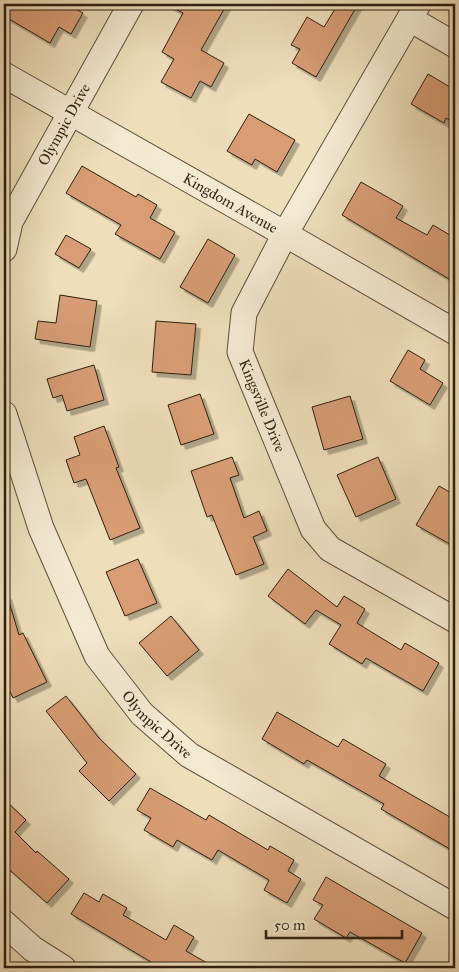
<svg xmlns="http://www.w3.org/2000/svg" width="459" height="972" viewBox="0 0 459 972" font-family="'IM FELL Great Primer',serif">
<defs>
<filter id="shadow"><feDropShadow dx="4.5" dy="4.5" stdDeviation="0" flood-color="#0004"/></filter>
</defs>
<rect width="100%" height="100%" fill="#eedeba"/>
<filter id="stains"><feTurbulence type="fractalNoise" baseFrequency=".004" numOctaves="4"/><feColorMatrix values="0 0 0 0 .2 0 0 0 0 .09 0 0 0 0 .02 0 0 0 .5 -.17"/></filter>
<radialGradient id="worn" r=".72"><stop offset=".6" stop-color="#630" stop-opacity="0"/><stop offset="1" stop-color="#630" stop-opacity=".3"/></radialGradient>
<g fill="#d89d75" stroke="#2c1f0f" filter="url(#shadow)">
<polygon points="4,4 66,4 83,13 71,34 59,27 50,43 4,16"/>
<polygon points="166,4 227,4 201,50 224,63 211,87 200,81 191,98 161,82 174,59 162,52 183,13"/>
<polygon points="338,4 358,4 316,77 292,63 300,49 291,45 307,17 324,27"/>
<polygon points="428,74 455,90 455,124 446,118 444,123 411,104"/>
<polygon points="249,114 295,140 277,172 255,159 252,165 227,151"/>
<polygon points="82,166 136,197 138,194 157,205 150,218 175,232 160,259 115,234 121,225 66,193"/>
<polygon points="361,182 403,206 396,218 427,235 433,225 455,238 450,249 455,252 455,268 449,279 342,215"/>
<polygon points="66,235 91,249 79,268 55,254"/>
<polygon points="208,239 235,255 208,303 180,287"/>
<polygon points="60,295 97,301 90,347 35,339 38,321 56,323"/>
<polygon points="156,321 196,324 191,375 152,372"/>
<polygon points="408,350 425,360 420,369 443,383 430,405 390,381"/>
<polygon points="94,365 104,400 67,411 62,395 53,398 47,379"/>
<polygon points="200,394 214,434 181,445 168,405"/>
<polygon points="350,396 363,439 324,450 312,407"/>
<polygon points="104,426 119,467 116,468 140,528 110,540 86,479 74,483 66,460 80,455 74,437"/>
<polygon points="232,457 239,475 230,478 244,518 259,511 267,531 253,537 264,564 236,575 212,515 207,517 191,471"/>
<polygon points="378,457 396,499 356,517 337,475"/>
<polygon points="439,486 455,495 455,547 416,525"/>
<polygon points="138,559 157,603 125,616 106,572"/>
<polygon points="288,569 337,607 344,596 365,609 357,623 360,625 401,650 405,643 439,663 423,691 366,658 362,664 329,644 341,625 316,610 305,624 268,596"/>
<polygon points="7,595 19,635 23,633 47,682 13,698 4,679 4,596"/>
<polygon points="171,616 199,650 167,676 139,643"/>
<polygon points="66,696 99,738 136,774 109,801 79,771 87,763 46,711"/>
<polygon points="277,712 338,747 343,739 386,764 379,776 455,820 455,852 381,809 384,804 307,760 304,764 262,739"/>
<polygon points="150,788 206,820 209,815 268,850 270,846 294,860 288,871 301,879 287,903 264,890 269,880 218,850 212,860 177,840 173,847 144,830 151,818 137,810"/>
<polygon points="4,799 26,820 15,832 36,853 37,851 69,879 47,903 4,865"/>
<polygon points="326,877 422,933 405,963 350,932 346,938 314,919 323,905 313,900"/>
<polygon points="84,893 99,902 103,894 127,908 123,915 166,940 174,925 194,937 186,951 216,968 161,968 71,914"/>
</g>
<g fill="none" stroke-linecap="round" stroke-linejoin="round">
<g stroke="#5c4f3a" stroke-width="27">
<g id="minor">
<path id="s1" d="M418 4 285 234 244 313 240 352 313 529 330 549 455 620"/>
<polyline points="410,19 455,45"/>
<path id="s2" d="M4 75 285 234 455 332"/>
<path id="s3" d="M4 249 10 222 131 4"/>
<path id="s4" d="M4 414 41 528 97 656 142 714 189 755 455 907"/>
<polyline points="4,923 33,949 63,968"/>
</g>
</g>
<use href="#minor" stroke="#f4ead2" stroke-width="25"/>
</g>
<g text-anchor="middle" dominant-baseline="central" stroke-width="4" stroke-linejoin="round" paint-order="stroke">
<g font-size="15" fill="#2c1f0f" stroke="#f4ead2">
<text stroke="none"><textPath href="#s3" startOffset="139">Olympic Drive</textPath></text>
<text stroke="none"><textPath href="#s2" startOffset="260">Kingdom Avenue</textPath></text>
<text stroke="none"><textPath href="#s1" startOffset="452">Kingsville Drive</textPath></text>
<text stroke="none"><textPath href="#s4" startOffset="351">Olympic Drive</textPath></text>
</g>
</g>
<rect width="459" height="972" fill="none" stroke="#eedeba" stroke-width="20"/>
<rect x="5" y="5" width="449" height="962" fill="none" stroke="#2c1f0f" stroke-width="2.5"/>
<rect x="10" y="10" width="439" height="952" fill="none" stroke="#2c1f0f"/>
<path d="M266 930v8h136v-8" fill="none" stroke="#2c1f0f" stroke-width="2.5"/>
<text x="274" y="930" font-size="15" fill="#2c1f0f" stroke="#f4ead2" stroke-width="4" paint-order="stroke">50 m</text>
<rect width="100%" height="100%" filter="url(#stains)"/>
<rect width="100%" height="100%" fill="url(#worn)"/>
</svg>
